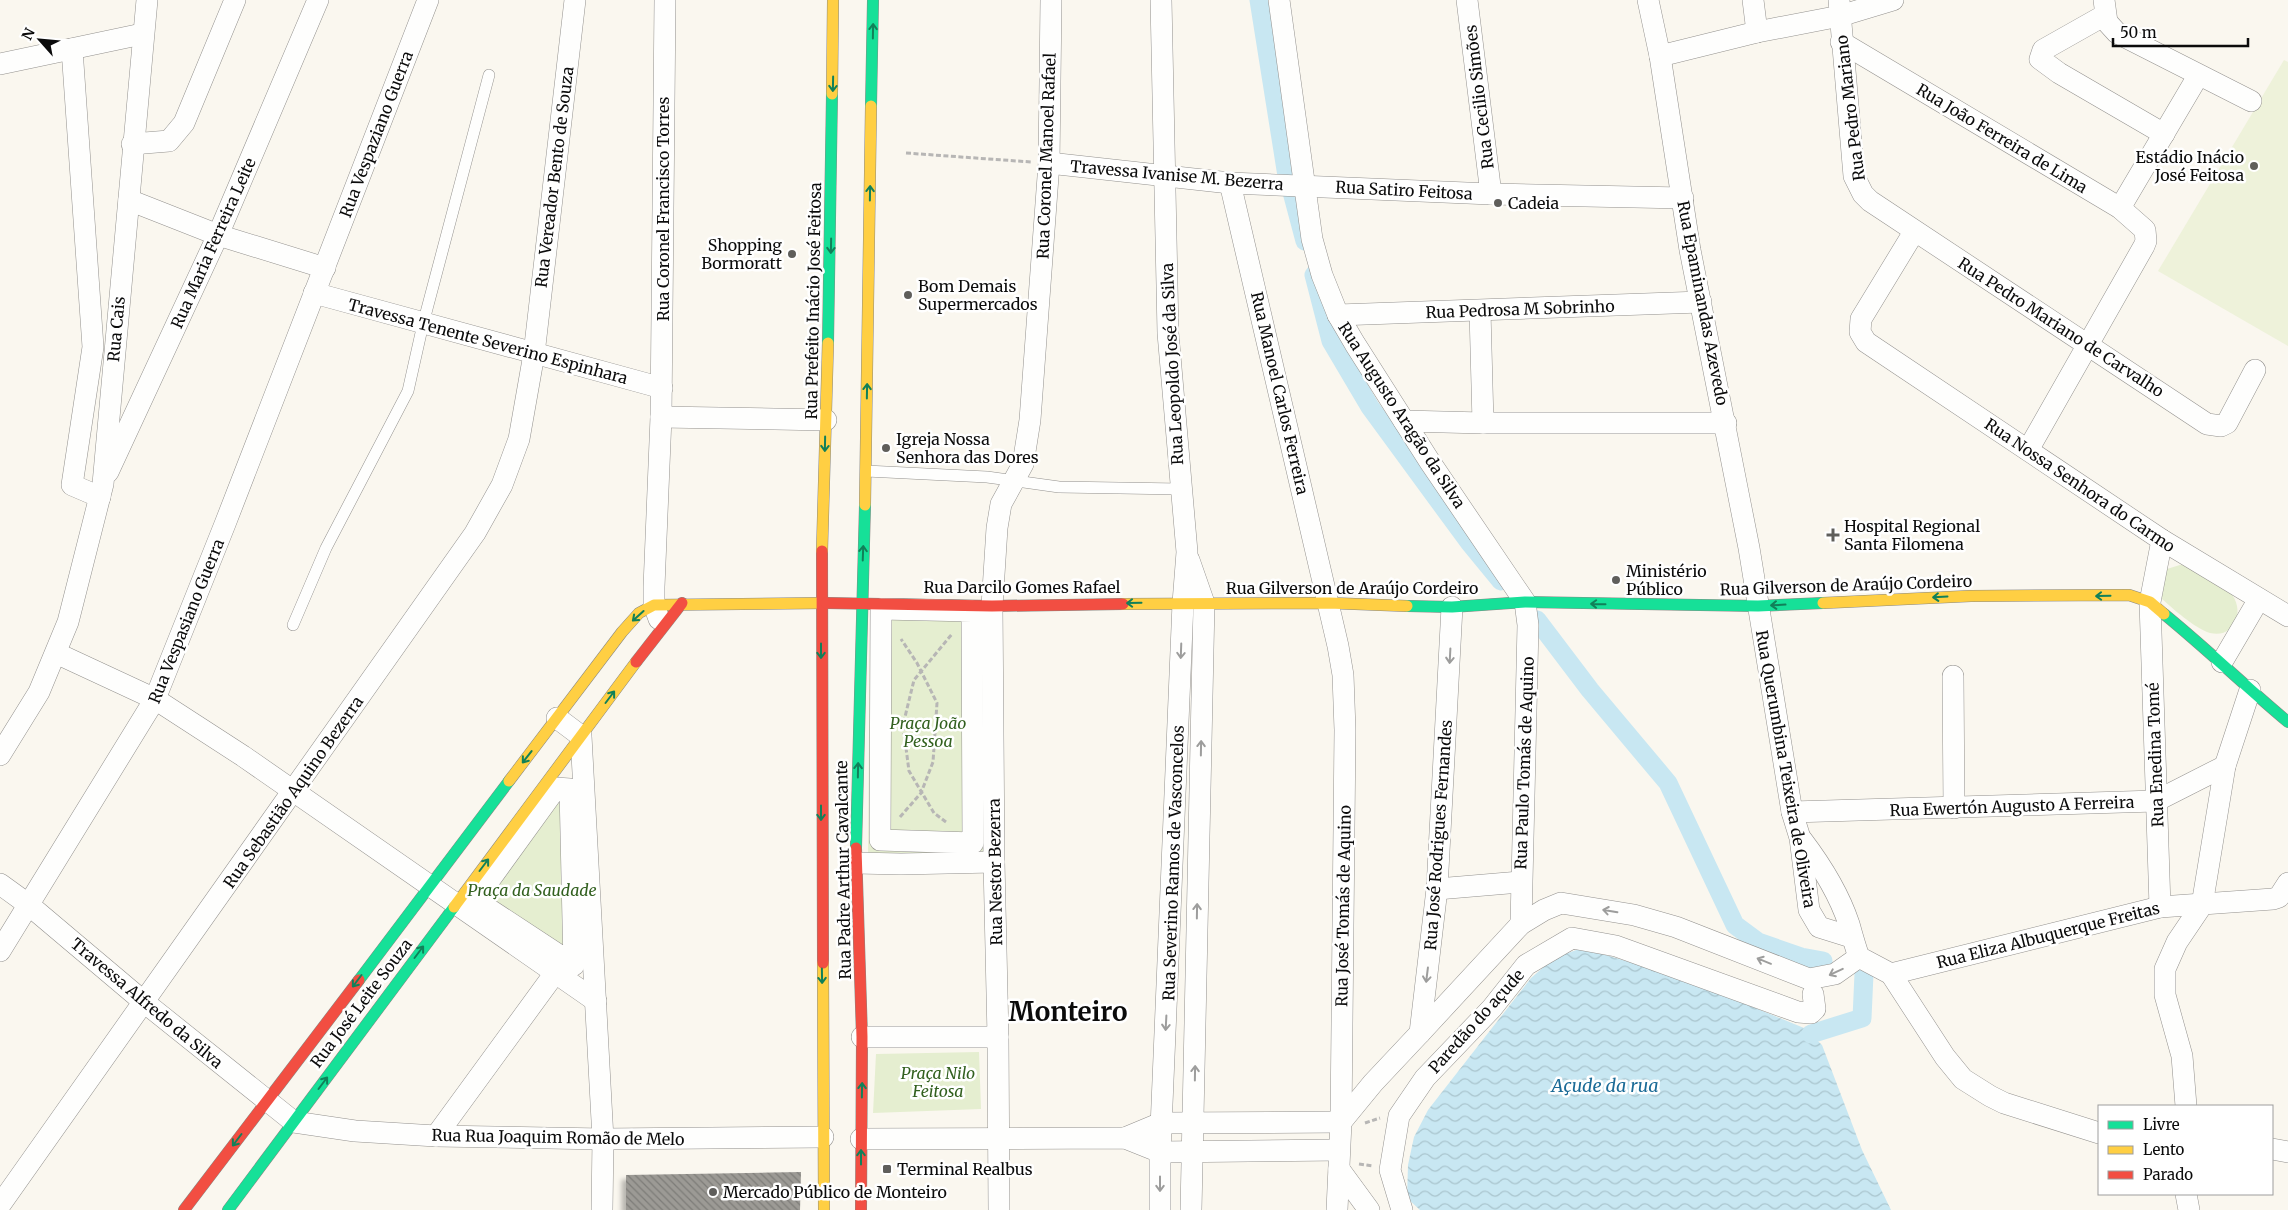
<svg xmlns="http://www.w3.org/2000/svg" width="2288" height="1210" viewBox="0 0 2288 1210" font-family="Merriweather,serif">
<defs>
<pattern id="water-waves" width="16" height="10" patternUnits="userSpaceOnUse" patternTransform="scale(1.25)"><rect width="16" height="10" fill="#c8e7f2"/><path d="M0 5q4-4 8 0t8 0" fill="none" stroke="#aac5ce"/></pattern>
<pattern id="building-back-hatch" width="6" height="6" patternUnits="userSpaceOnUse" patternTransform="scale(1.25)"><rect width="6" height="6" fill="#9c9a95"/><path d="M-1 5l2 2M0 0l6 6M5-1l2 2" fill="none" stroke="#7d7c78"/></pattern>
<filter id="shadow"><feDropShadow dx="-4.5" dy="4.5" stdDeviation="2.5" flood-color="#0004"/></filter>
</defs>
<rect width="100%" height="100%" fill="#faf7ef"/>
<g fill="#e5eed0">
<path d="M2183 564 2230 592C2246 610 2235 639 2210 633 2194 628 2172 608 2160 597L2167 569Z"/>
<polygon points="870,608 987,612 985,852 868,858"/>
<polygon points="570,789 574,965 475,900"/>
<polygon points="979,1052 981,1109 873,1113 876,1054"/>
</g>
<polygon fill="#eef2da" points="2284,60 2288,62 2288,346 2158,271"/>
<polygon fill="url(#water-waves)" points="1582,948 1680,977 1804,1028 1822,1045 1862,1150 1891,1210 1420,1210 1407,1198 1408,1165 1414,1137 1428,1110 1531,978 1554,958"/>
<g fill="none" stroke-linecap="round" stroke-linejoin="round">
<g stroke="#c8e7f2" stroke-width="19">
<polyline points="1259,0 1287,176"/>
<polyline points="1292,192 1305,241"/>
<polyline points="1314,275 1331,341 1370,407 1469,542 1501,581"/>
<polyline points="1537,620 1590,690 1668,783 1735,925 1758,942 1801,957 1823,961"/>
<polyline points="1811,1034 1862,1018 1864,974"/>
</g>
</g>
<polygon fill="url(#building-back-hatch)" filter="url(#shadow)" points="801,1172 800,1210 626,1210 626,1175"/>
<g fill="none" stroke-linecap="round" stroke-linejoin="round">
<g stroke="#93918e" stroke-width="12">
<g id="lane">
<polyline points="866,471 987,477 1059,487 1180,489"/>
<polyline points="293,625 326,548 408,391 423,324 489,75"/>
</g>
</g>
<g stroke="#93918e" stroke-width="22">
<g id="street">
<polyline points="1279,0 1312,239 1322,275 1338,315 1355,344 1430,462 1525,602 1528,625 1521,924"/>
<polyline points="1467,0 1491,194"/>
<polyline points="1648,0 1660,56 1690,250 1749,548 1792,812 1800,838 1809,910 1819,927 1851,937"/>
<polyline points="1753,0 1757,32"/>
<polyline points="1839,0 1854,176 1863,194 1870,201 2207,424 2221,426 2227,423 2255,370"/>
<polyline points="2104,0 2107,22 2117,33 2251,101"/>
<polyline points="2105,15 2043,50 2040,59 2059,73 2164,134"/>
<polyline points="1841,42 2120,208 2145,230 2146,241 2144,246 2028,450"/>
<polyline points="72,49 93,347 72,485 100,497"/>
<polyline points="1660,56 1757,32 1840,16 1893,0"/>
<polyline points="0,64 142,34"/>
<polyline points="132,144 169,141 184,123 235,0"/>
<polyline points="1049,163 1230,183 1491,194 1683,198"/>
<polyline points="1230,183 1338,646 1343,675 1345,730 1341,1122 1337,1210"/>
<polyline points="129,200 218,235 325,268"/>
<polyline points="2120,208 2198,76"/>
<polyline points="1914,232 1861,319 1860,332 1866,342 2162,540 2288,616"/>
<polyline points="314,293 662,388"/>
<polyline points="1480,311 1483,423"/>
<polyline points="1338,315 1701,302"/>
<polyline points="661,417 826,420"/>
<polyline points="1404,421 1483,423 1726,423"/>
<polyline points="108,472 218,235 318,0"/>
<polyline points="1189,560 1204,603 1191,1210"/>
<polygon points="881,609 972,611 973,843 880,840"/>
<polyline points="659,619 654,605 654,587 661,417 665,0"/>
<polyline points="56,653 155,699 243,756 596,1001"/>
<polyline points="2222,662 2259,599"/>
<polyline points="1953,676 1954,808"/>
<polyline points="557,718 581,736 603,1139 602,1210"/>
<polyline points="0,755 39,692 68,622 103,484 147,0"/>
<polygon points="556,788 570,789 574,965 475,900"/>
<polyline points="1792,812 2156,801 2225,766"/>
<path d="M1802 840C1821 865 1839 894 1849 924 1852 935 1855 946 1859 957L1891 974 1945 1057 1963 1079 1990 1096 2004 1103 2099 1133"/>
<polyline points="856,863 901,864 994,862"/>
<polyline points="0,884 29,905 144,1002 294,1122 355,1131 436,1136 603,1139 823,1137"/>
<polyline points="1437,889 1520,882"/>
<polyline points="2160,907 2150,602 2162,540"/>
<polyline points="0,951 155,699 225,524 428,0"/>
<polyline points="1891,974 2160,907 2273,899 2279,897 2288,883"/>
<polyline points="1420,1033 1521,924 1544,910 1561,903 1634,915 1676,927 1809,979 1835,974 1859,957"/>
<polyline points="862,1037 998,1037"/>
<polyline points="2186,1106 2182,1056 2165,995 2165,969 2177,942 2202,905 2225,766 2250,690"/>
<polyline points="1341,1122 1373,1083 1420,1033 1437,889 1452,607"/>
<polyline points="436,1136 555,973"/>
<polyline points="1125,1138 1161,1123 1341,1122"/>
<polyline points="861,1139 1125,1138 1160,1152 1339,1150"/>
<polyline points="2272,1149 2288,1152"/>
<polyline points="1339,1169 1369,1210"/>
<polyline points="2186,1194 2189,1210"/>
<polyline points="0,1205 475,533 502,485 519,439 534,354 575,0"/>
<polyline points="999,1210 998,1037 994,862 992,606 997,528 1001,504 1023,464 1030,420 1049,163 1051,0"/>
<polyline points="1160,1210 1160,1152 1183,603 1187,552 1168,333 1161,0"/>
<polyline points="1402,1210 1390,1170 1399,1116 1425,1078 1492,1008 1526,965 1572,938 1616,946 1798,1012 1811,1013 1815,1009 1813,994"/>
</g>
</g>
<g stroke="#898884" stroke-width="12">
<g id="fast">
<polyline points="871,106 873,0"/>
<polyline points="828,343 832,94"/>
<polyline points="1407,606 1452,607 1525,602 1758,606 1823,603"/>
<path d="M2164 614C2207 649 2246 687 2288 722"/>
<polyline points="856,848 865,505"/>
<polyline points="359,980 509,781"/>
<polyline points="228,1210 454,907"/>
</g>
</g>
<g stroke="#898884" stroke-width="12">
<g id="slow">
<polyline points="832,94 833,0"/>
<polyline points="865,505 871,106"/>
<polyline points="822,551 828,343"/>
<polyline points="1823,603 1971,596 2129,595 2150,602 2164,614"/>
<polyline points="1123,604 1329,603 1407,606"/>
<polyline points="509,781 622,632 639,613 654,605 826,603"/>
<polyline points="454,907 636,662"/>
<polyline points="823,963 824,1210"/>
</g>
</g>
<g stroke="#898884" stroke-width="12">
<g id="jam">
<polyline points="822,551 823,963"/>
<polyline points="826,603 992,606 1123,604"/>
<polyline points="636,662 682,603"/>
<polyline points="856,848 862,1037 861,1210"/>
<polyline points="184,1210 359,980"/>
</g>
</g>
<g stroke="#b7b6b5" stroke-width="3" stroke-dasharray="5 2.5" stroke-linecap="butt">
<polyline points="906,153 1031,162"/>
<polyline points="900,817 921,793 933,762 937,703 917,663 901,639"/>
<polyline points="946,822 934,813 909,771 903,725 914,680 952,634"/>
<polyline points="1365,1123 1380,1118"/>
<polyline points="1359,1164 1373,1166"/>
</g>
<use href="#lane" stroke="#fefefd" stroke-width="11"/>
<use href="#street" stroke="#fefefd" stroke-width="21"/>
<use href="#fast" stroke="#16e098" stroke-width="11"/>
<use href="#slow" stroke="#ffcf43" stroke-width="11"/>
<use href="#jam" stroke="#f24e42" stroke-width="11"/>
</g>
<defs><path id="oneway-shaft" d="M-6 0H5M1.5-3L5.5 0L1.5 3" fill="none" stroke-width="1.6" stroke-linecap="round" stroke-linejoin="round" transform="scale(1.25)"/></defs>
<g stroke="#118059">
<use href="#oneway-shaft" transform="translate(873 31) rotate(-89)"/>
<use href="#oneway-shaft" transform="translate(833 84) rotate(91)"/>
<use href="#oneway-shaft" transform="translate(870 193) rotate(-89)"/>
<use href="#oneway-shaft" transform="translate(831 246) rotate(91)"/>
<use href="#oneway-shaft" transform="translate(867 391) rotate(-89)"/>
<use href="#oneway-shaft" transform="translate(825 444) rotate(91)"/>
<use href="#oneway-shaft" transform="translate(863 553) rotate(-88)"/>
<use href="#oneway-shaft" transform="translate(2103 596) rotate(179)"/>
<use href="#oneway-shaft" transform="translate(1940 597) rotate(177)"/>
<use href="#oneway-shaft" transform="translate(1134 603) rotate(179)"/>
<use href="#oneway-shaft" transform="translate(1598 604) rotate(-179)"/>
<use href="#oneway-shaft" transform="translate(1778 605) rotate(177)"/>
<use href="#oneway-shaft" transform="translate(638 616) rotate(138)"/>
<use href="#oneway-shaft" transform="translate(821 651) rotate(90)"/>
<use href="#oneway-shaft" transform="translate(610 697) rotate(-53)"/>
<use href="#oneway-shaft" transform="translate(527 757) rotate(128)"/>
<use href="#oneway-shaft" transform="translate(858 770) rotate(-89)"/>
<use href="#oneway-shaft" transform="translate(821 813) rotate(90)"/>
<use href="#oneway-shaft" transform="translate(484 865) rotate(-53)"/>
<use href="#oneway-shaft" transform="translate(419 952) rotate(-53)"/>
<use href="#oneway-shaft" transform="translate(822 976) rotate(89)"/>
<use href="#oneway-shaft" transform="translate(357 981) rotate(127)"/>
<use href="#oneway-shaft" transform="translate(323 1083) rotate(-53)"/>
<use href="#oneway-shaft" transform="translate(862 1090) rotate(-89)"/>
<use href="#oneway-shaft" transform="translate(237 1140) rotate(127)"/>
<use href="#oneway-shaft" transform="translate(861 1157) rotate(-90)"/>
</g>
<g stroke="#9d9d9c">
<use href="#oneway-shaft" transform="translate(1181 651) rotate(92)"/>
<use href="#oneway-shaft" transform="translate(1450 656) rotate(93)"/>
<use href="#oneway-shaft" transform="translate(1201 748) rotate(-89)"/>
<use href="#oneway-shaft" transform="translate(1197 911) rotate(-89)"/>
<use href="#oneway-shaft" transform="translate(1610 911) rotate(-171)"/>
<use href="#oneway-shaft" transform="translate(1764 961) rotate(-158)"/>
<use href="#oneway-shaft" transform="translate(1836 972) rotate(155)"/>
<use href="#oneway-shaft" transform="translate(1427 975) rotate(97)"/>
<use href="#oneway-shaft" transform="translate(1166 1023) rotate(93)"/>
<use href="#oneway-shaft" transform="translate(1195 1073) rotate(-89)"/>
<use href="#oneway-shaft" transform="translate(1160 1184) rotate(90)"/>
</g>
<g fill="#5f5e5b" stroke="#fff" stroke-width="2">
<circle cx="2254" cy="166" r="5"/>
<circle cx="1498" cy="203" r="5"/>
<circle cx="792" cy="254" r="5"/>
<circle cx="908" cy="295" r="5"/>
<circle cx="886" cy="448" r="5"/>
<path d="M1830.5 527.5h5v5h5v5h-5v5h-5v-5h-5v-5h5z"/>
<circle cx="1616" cy="580" r="5"/>
<rect x="882" y="1164" width="10" height="10" rx="2.5"/>
<circle cx="713" cy="1192" r="5"/>
</g>
<g text-anchor="middle" dominant-baseline="central" stroke-width="5" stroke-linejoin="round" paint-order="stroke">
<g font-size="16" fill="#0b0b0b" stroke="#fff">
<text transform="translate(1479 97) rotate(-97)">Rua Cecilio Simões</text>
<text transform="translate(1850 108) rotate(-97)">Rua Pedro Mariano</text>
<text transform="translate(376 134) rotate(-69)">Rua Vespaziano Guerra</text>
<text transform="translate(2002 138) rotate(31)">Rua João Ferreira de Lima</text>
<text transform="translate(1046 156) rotate(-88)">Rua Coronel Manoel Rafael</text>
<text transform="translate(1177 175) rotate(5)">Travessa Ivanise M. Bezerra</text>
<text transform="translate(554 177) rotate(-83)">Rua Vereador Bento de Souza</text>
<text transform="translate(1404 190) rotate(3)">Rua Satiro Feitosa</text>
<text transform="translate(663 209) rotate(-90)">Rua Coronel Francisco Torres</text>
<text transform="translate(213 243) rotate(-66)">Rua Maria Ferreira Leite</text>
<text transform="translate(813 301) rotate(-89)">Rua Prefeito Inácio José Feitosa</text>
<text transform="translate(1703 303) rotate(79)">Rua Epaminandas Azevedo</text>
<text transform="translate(1520 309) rotate(-2)">Rua Pedrosa M Sobrinho</text>
<text transform="translate(2061 327) rotate(33)">Rua Pedro Mariano de Carvalho</text>
<text transform="translate(116 329) rotate(-85)">Rua Cais</text>
<text transform="translate(488 341) rotate(15)">Travessa Tenente Severino Espinhara</text>
<text transform="translate(1172 364) rotate(-93)">Rua Leopoldo José da Silva</text>
<text transform="translate(1280 393) rotate(77)">Rua Manoel Carlos Ferreira</text>
<text transform="translate(1402 415) rotate(57)">Rua Augusto Aragão da Silva</text>
<text transform="translate(2080 485) rotate(34)">Rua Nossa Senhora do Carmo</text>
<text transform="translate(1846 585) rotate(-2)">Rua Gilverson de Araújo Cordeiro</text>
<text x="1022" y="587">Rua Darcilo Gomes Rafael</text>
<text x="1352" y="588">Rua Gilverson de Araújo Cordeiro</text>
<text transform="translate(186 621) rotate(-68)">Rua Vespasiano Guerra</text>
<text transform="translate(2155 755) rotate(-92)">Rua Enedina Tomé</text>
<text transform="translate(1524 763) rotate(-88)">Rua Paulo Tomás de Aquino</text>
<text transform="translate(1786 769) rotate(80)">Rua Querumbina Teixeira de Oliveira</text>
<text transform="translate(293 792) rotate(-55)">Rua Sebastião Aquino Bezerra</text>
<text transform="translate(2012 806) rotate(-2)">Rua Ewertón Augusto A Ferreira</text>
<text transform="translate(1438 835) rotate(-86)">Rua José Rodrigues Fernandes</text>
<text transform="translate(1173 863) rotate(-88)">Rua Severino Ramos de Vasconcelos</text>
<text transform="translate(843 870) rotate(-91)">Rua Padre Arthur Cavalcante</text>
<text transform="translate(995 872) rotate(-91)">Rua Nestor Bezerra</text>
<text transform="translate(1343 906) rotate(-89)">Rua José Tomás de Aquino</text>
<text transform="translate(2048 935) rotate(-14)">Rua Eliza Albuquerque Freitas</text>
<text transform="translate(147 1003) rotate(40)">Travessa Alfredo da Silva</text>
<text transform="translate(361 1003) rotate(-53)">Rua José Leite Souza</text>
<text transform="translate(1476 1021) rotate(-48)">Paredão do açude</text>
<text transform="translate(558 1137) rotate(1)">Rua Rua Joaquim Romão de Melo</text>
</g>
<g font-size="16" fill="#0b0b0b" stroke="#fff" text-anchor="start">
<text x="2244" y="157" text-anchor="end">Estádio Inácio<tspan x="2244" dy="18">José Feitosa</tspan></text>
<text x="1508" y="203">Cadeia</text>
<text x="782" y="245" text-anchor="end">Shopping<tspan x="782" dy="18">Bormoratt</tspan></text>
<text x="918" y="286">Bom Demais<tspan x="918" dy="18">Supermercados</tspan></text>
<text x="896" y="439">Igreja Nossa<tspan x="896" dy="18">Senhora das Dores</tspan></text>
<text x="1844" y="526">Hospital Regional<tspan x="1844" dy="18">Santa Filomena</tspan></text>
<text x="1626" y="571">Ministério<tspan x="1626" dy="18">Público</tspan></text>
<text x="897" y="1169">Terminal Realbus</text>
<text x="723" y="1192">Mercado Público de Monteiro</text>
</g>
<g font-size="16" font-style="italic" fill="#32601f" stroke="#fff">
<text x="928" y="723">Praça João<tspan x="928" dy="18">Pessoa</tspan></text>
<text x="532" y="890">Praça da Saudade</text>
<text x="938" y="1073">Praça Nilo<tspan x="938" dy="18">Feitosa</tspan></text>
</g>
<g font-size="18" font-style="italic" fill="#1b6b97" stroke="#fff">
<text x="1605" y="1085">Açude da rua</text>
</g>
<g font-size="26" font-weight="bold" fill="#0b0b0b" stroke="#fff">
<text x="1068" y="1011">Monteiro</text>
</g>
</g>
<rect x="2098" y="1105" width="175" height="90" fill="#ffffff" stroke="#9d9d9d"/>
<rect x="2108" y="1121" width="25" height="8" fill="#16e098" stroke="#9d9d9d"/>
<text x="2143" y="1130" font-size="15" fill="#0b0b0b">Livre</text>
<rect x="2108" y="1146" width="25" height="8" fill="#ffcf43" stroke="#9d9d9d"/>
<text x="2143" y="1155" font-size="15" fill="#0b0b0b">Lento</text>
<rect x="2108" y="1171" width="25" height="8" fill="#f24e42" stroke="#9d9d9d"/>
<text x="2143" y="1180" font-size="15" fill="#0b0b0b">Parado</text>
<g transform="translate(40 40) rotate(297)" stroke="#ffffff" stroke-width="4" paint-order="stroke">
<path d="M0-4L9 19L0 12L-9 19Z" fill="#0b0b0b"/>
<text y="-8" font-size="14" font-weight="bold" text-anchor="middle" fill="#0b0b0b">N</text>
</g>
<path d="M2113 38v8h135v-8" fill="none" stroke="#0b0b0b" stroke-width="2.5"/>
<text x="2120" y="38" font-size="15" fill="#0b0b0b" stroke="#ffffff" stroke-width="4" paint-order="stroke">50 m</text>
</svg>
